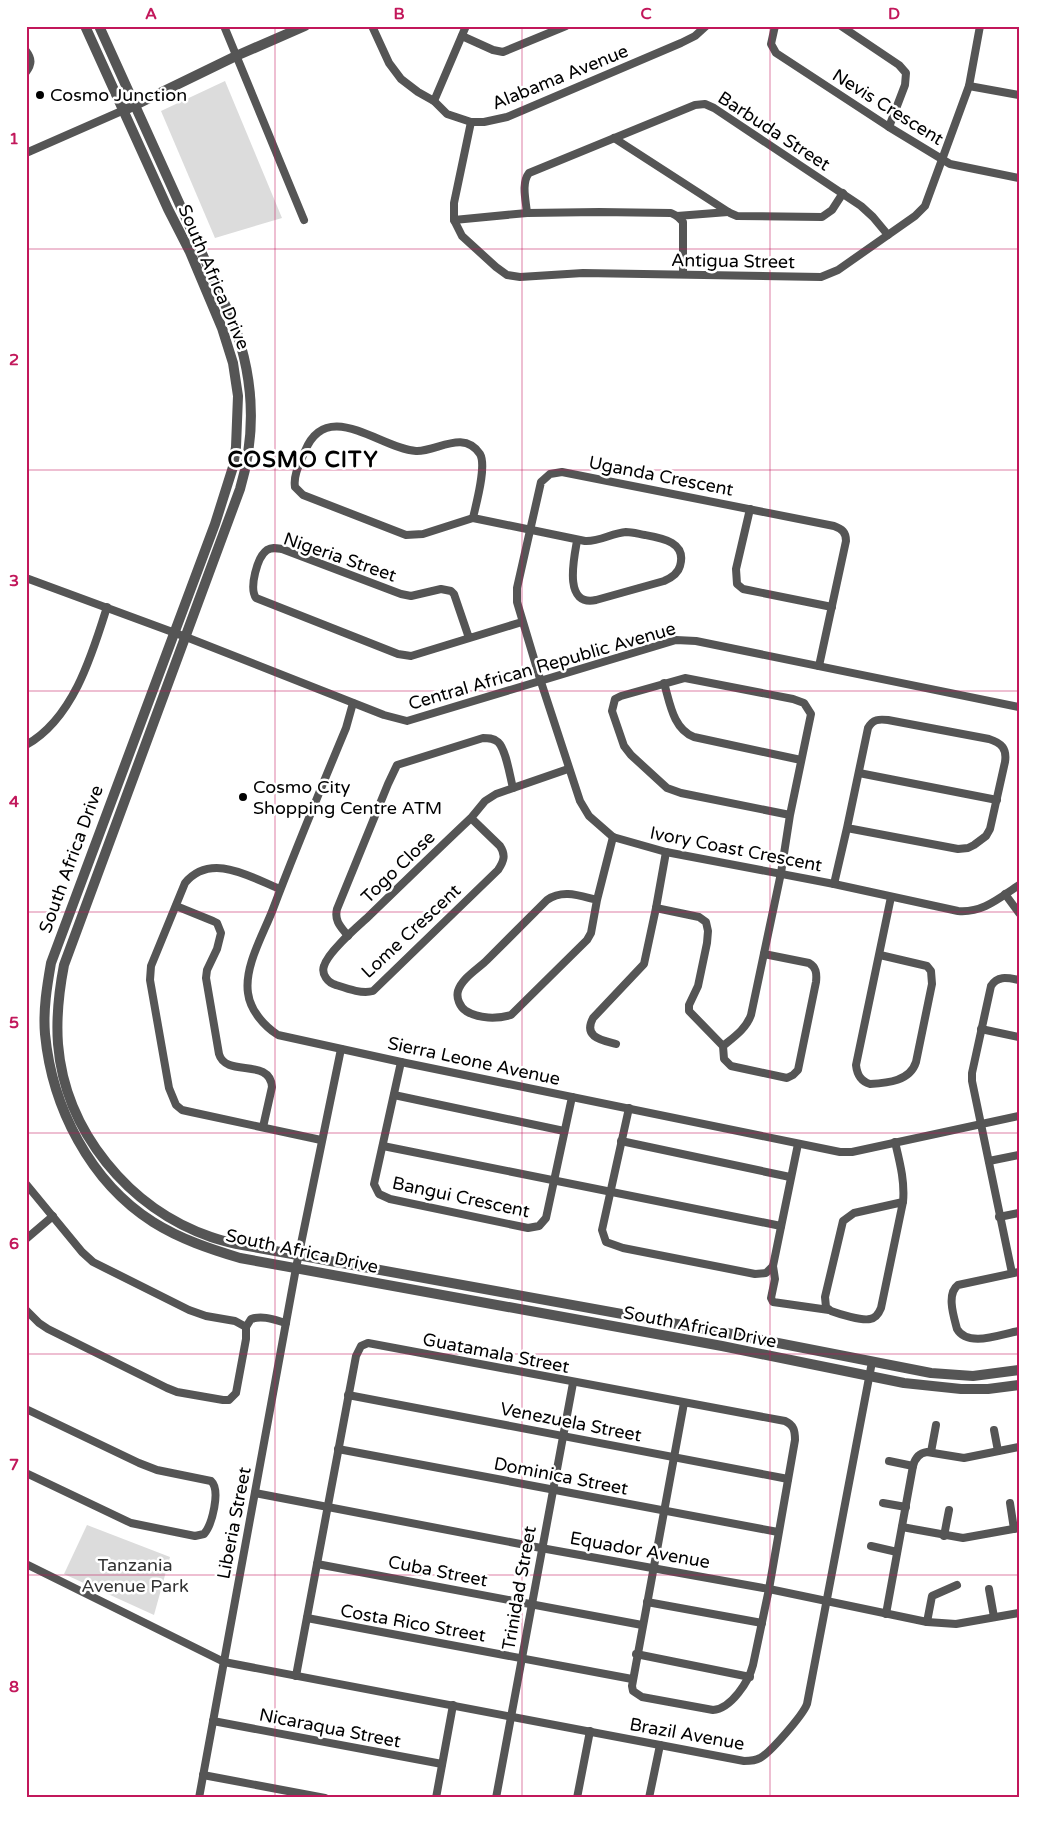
<svg xmlns="http://www.w3.org/2000/svg" width="1045" height="1824" viewBox="0 0 1045 1824" font-family="'Varela Round',sans-serif">
<rect width="100%" height="100%" fill="#fff"/>
<g fill="#dcdcdc">
<polygon points="225,81 282,218 215,238 161,111"/>
<polygon points="87,1525 170,1557 154,1615 64,1574"/>
</g>
<g fill="none" stroke-linecap="round" stroke-linejoin="round">
<g stroke="#555" stroke-width="8">
<polyline points="224,26 304,220"/>
<polyline points="372,26 389,63 401,79 418,92 434,101 447,114 471,122 484,122 507,117 681,43 695,36 706,26"/>
<polyline points="775,26 771,44 776,53 889,127 950,164 1019,178"/>
<polyline points="841,26 899,65 906,73 905,85 889,127"/>
<polyline points="462,36 493,50 503,52 566,26"/>
<path d="M26 51C32 59 32 64 26 72"/>
<polyline points="969,86 1019,95"/>
<polyline points="434,101 466,26"/>
<polyline points="471,122 454,203 454,220 462,236 496,267 507,275 520,277 583,273 821,277 838,270 915,216 925,206 969,86 980,26"/>
<polyline points="614,138 730,213 737,216 822,217 832,210 843,193"/>
<polyline points="26,153 124,110"/>
<path d="M527 213C526 201 521 183 529 173L695 105 705 104 714 108 861 206 873 217 888 235"/>
<polyline points="677,216 728,212"/>
<polyline points="454,220 527,213 599,212 671,213 677,216 683,222 683,274"/>
<polyline points="750,509 736,569 737,584 743,589 748,590 832,607"/>
<path d="M473 518C476 504 487 466 480 454 463 429 437 452 416 451 381 449 327 397 305 451 300 463 293 475 295 487L303 495 406 535 423 534 473 518 585 541C599 542 612 533 626 532 632 532 639 534 645 535 662 538 687 542 680 566 678 574 671 578 664 581L596 600C563 607 574 558 577 541"/>
<polyline points="26,578 186,637 384,715 407,721 676,640 696,641 1019,707"/>
<path d="M469 638 454 594 451 591 441 589 411 596 401 594 282 549C276 548 272 547 267 550 257 557 249 588 256 598L398 654 411 656 522 622"/>
<path d="M819 666 846 541C846 532 842 529 834 526L562 472 550 474 541 482 517 588V602L541 682 580 801 589 816 613 837 666 852 834 884 958 911C983 913 999 898 1019 885"/>
<path d="M664 683C670 703 673 729 694 737L801 760"/>
<path d="M353 703 346 728C321 788 296 848 273 909 264 933 244 966 248 993 250 1010 264 1026 278 1035L401 1062 840 1152H852L1019 1116"/>
<path d="M26 745C73 719 92 655 107 607"/>
<polyline points="859,773 997,800"/>
<path d="M471 818 500 846C506 855 504 861 498 870L373 991C362 994 348 989 336 985 328 983 321 974 324 966 328 952 356 928 367 918 401 885 436 851 471 818L485 801 496 794 568 769"/>
<path d="M834 884 847 828 868 728C873 719 879 719 888 720L989 739C1002 743 1007 749 1005 762L990 829 986 836 974 845 968 848 958 849 847 828"/>
<path d="M280 889C250 877 211 852 185 883L151 966 150 980 169 1088 176 1105 182 1110 191 1112 321 1140"/>
<polyline points="1005,894 1019,913"/>
<path d="M597 900C580 896 563 889 547 900 527 920 507 940 487 960 478 969 462 978 458 991 456 998 460 1007 466 1011 479 1019 497 1019 511 1015L587 940 591 933 597 900 613 837"/>
<path d="M176 906 213 921 217 923 221 933 217 949 207 970 206 978 219 1054C226 1078 270 1057 272 1087L263 1127"/>
<path d="M656 908 699 917 706 922 708 931 707 943 698 986 689 1005V1011L723 1046 724 1059 731 1066 787 1078 793 1075 798 1070 816 982C817 973 816 967 809 963L764 954"/>
<path d="M348 936C341 927 334 921 337 909L388 784 397 765 483 738C488 738 493 738 498 742 506 749 510 777 513 788"/>
<path d="M880 955 927 966 931 971 932 984 916 1062C910 1081 888 1083 870 1084 860 1081 857 1074 856 1065L891 897"/>
<polyline points="981,1029 1019,1037"/>
<path d="M616 1044C601 1040 583 1037 593 1018L644 964 656 908 666 852"/>
<path d="M723 1046C734 1037 746 1029 751 1015L781 873 790 815 811 714 804 703 793 699 685 678 621 696 615 699 612 711 624 746 631 755 667 788 681 793 790 815"/>
<polyline points="401,1062 374,1184 379,1194 390,1199 528,1228 539,1226 546,1218 572,1097"/>
<polyline points="394,1095 564,1131"/>
<polyline points="629,1108 602,1230 606,1242 623,1248 755,1274 766,1273 773,1266 798,1144"/>
<polyline points="621,1141 790,1177"/>
<path d="M895 1142C900 1163 905 1182 903 1202L881 1308C879 1313 876 1318 870 1319 862 1321 839 1314 831 1311L826 1307 825 1297 843 1221 854 1213 903 1202"/>
<polyline points="383,1146 781,1226"/>
<polyline points="989,1161 1019,1155"/>
<polyline points="26,1184 82,1252 93,1262 189,1310 206,1316 235,1321 246,1327"/>
<polyline points="999,1217 1019,1213"/>
<polyline points="26,1239 53,1216"/>
<polyline points="773,1266 775,1279 771,1298 773,1302 829,1310"/>
<path d="M1019 1272 958 1285C946 1294 954 1317 957 1329 968 1348 1001 1334 1019 1331"/>
<path d="M1012 1273 972 1081V1073L991 986C998 975 1008 978 1019 980"/>
<polyline points="26,1310 39,1323 48,1329 167,1388 177,1392 223,1400 229,1400 236,1393 246,1339 246,1327"/>
<path d="M246 1327 251 1319C263 1315 275 1320 286 1323"/>
<polyline points="348,1395 788,1479"/>
<path d="M26 1409 139 1463 157 1470 211 1481C221 1490 212 1525 204 1534L195 1536 131 1523 26 1473"/>
<polyline points="994,1430 998,1451"/>
<polyline points="338,1449 778,1532"/>
<polyline points="931,1452 936,1425"/>
<polyline points="889,1461 913,1466"/>
<polyline points="255,1493 541,1548 769,1589 927,1622 956,1624 1019,1613"/>
<polyline points="883,1503 906,1507"/>
<polyline points="1010,1503 1014,1529"/>
<polyline points="902,1527 963,1538 1019,1528"/>
<polyline points="944,1536 949,1510"/>
<polyline points="871,1546 897,1552"/>
<path d="M26 1564 224 1662 744 1761C749 1761 755 1761 760 1758 770 1753 803 1715 807 1704L872 1362"/>
<polyline points="317,1564 642,1625"/>
<polyline points="989,1589 994,1617"/>
<polyline points="647,1602 762,1623"/>
<path d="M886 1614 913 1466C915 1458 919 1453 927 1452L964 1458 1019 1447"/>
<polyline points="307,1618 632,1679"/>
<polyline points="927,1622 932,1596 957,1585"/>
<polyline points="636,1654 750,1677"/>
<path d="M296 1676 356 1356 361 1346 368 1343 785 1421C794 1425 795 1431 795 1440L769 1589 753 1665C749 1681 731 1709 713 1710L642 1697 633 1691 632 1686 684 1403"/>
<polyline points="213,1721 442,1764"/>
<polyline points="203,1775 325,1798"/>
<polyline points="199,1798 296,1268 341,1049"/>
<polyline points="436,1798 453,1705"/>
<polyline points="496,1798 573,1383"/>
<polyline points="577,1798 590,1731"/>
<polyline points="649,1798 660,1745"/>
</g>
<g stroke="#555" stroke-width="10">
<path d="M85 26 168 209 190 252 222 328 233 363 238 396 236 447 233 467 215 524 51 963C47 986 43 1010 45 1034 52 1107 90 1182 153 1222 180 1239 210 1249 240 1258L722 1346 904 1383 961 1389H988L1019 1385"/>
<path d="M99 26 233 322C254 377 257 432 240 489L64 965C59 991 56 1017 58 1044 65 1131 129 1209 211 1237 219 1240 228 1242 237 1244L732 1334 931 1373 973 1376 1019 1370"/>
<polyline points="129,108 236,56 305,26"/>
</g>
</g>
<path fill="none" stroke="#c2185b" stroke-width="1" stroke-opacity="0.55" d="M275 26V1798M522 26V1798M770 26V1798M26 249H1019M26 470H1019M26 691H1019M26 912H1019M26 1133H1019M26 1354H1019M26 1575H1019"/>
<g fill="#000" stroke="#fff" stroke-width="2">
<circle cx="40" cy="95" r="5"/>
<circle cx="243" cy="797" r="5"/>
</g>
<g text-anchor="middle" dominant-baseline="central" stroke-width="5" stroke-linejoin="round" paint-order="stroke">
<g font-size="18" fill="#000" stroke="#fff">
<text transform="translate(560 77) rotate(-22)">Alabama Avenue</text>
<text transform="translate(888 107) rotate(32)">Nevis Crescent</text>
<text transform="translate(774 131) rotate(33)">Barbuda Street</text>
<text transform="translate(733 261) rotate(1)">Antigua Street</text>
<text transform="translate(214 277) rotate(67)">South Africa Drive</text>
<text transform="translate(661 476) rotate(11)">Uganda Crescent</text>
<text transform="translate(340 557) rotate(19)">Nigeria Street</text>
<text transform="translate(542 666) rotate(-16)">Central African Republic Avenue</text>
<text transform="translate(736 849) rotate(11)">Ivory Coast Crescent</text>
<text transform="translate(71 859) rotate(-70)">South Africa Drive</text>
<text transform="translate(398 867) rotate(-44)">Togo Close</text>
<text transform="translate(411 931) rotate(-43)">Lome Crescent</text>
<text transform="translate(474 1061) rotate(12)">Sierra Leone Avenue</text>
<text transform="translate(461 1197) rotate(12)">Bangui Crescent</text>
<text transform="translate(302 1251) rotate(12)">South Africa Drive</text>
<text transform="translate(700 1327) rotate(11)">South Africa Drive</text>
<text transform="translate(496 1353) rotate(11)">Guatamala Street</text>
<text transform="translate(571 1422) rotate(11)">Venezuela Street</text>
<text transform="translate(561 1476) rotate(11)">Dominica Street</text>
<text transform="translate(234 1523) rotate(-79)">Liberia Street</text>
<text transform="translate(640 1550) rotate(10)">Equador Avenue</text>
<text transform="translate(438 1571) rotate(11)">Cuba Street</text>
<text transform="translate(519 1588) rotate(-80)">Trinidad Street</text>
<text transform="translate(413 1623) rotate(10)">Costa Rico Street</text>
<text transform="translate(330 1728) rotate(11)">Nicaraqua Street</text>
<text transform="translate(687 1734) rotate(10)">Brazil Avenue</text>
</g>
<g font-size="18" fill="#000" stroke="#fff" text-anchor="start">
<text x="50" y="95">Cosmo Junction</text>
<text x="253" y="787">Cosmo City<tspan x="253" dy="21">Shopping Centre ATM</tspan></text>
</g>
<g font-size="18" fill="#333" stroke="#fff">
<text x="135" y="1565">Tanzania<tspan x="135" dy="21">Avenue Park</tspan></text>
</g>
<g font-size="22" font-weight="bold" letter-spacing="1" fill="#000" stroke="#fff">
<text x="303" y="460">COSMO CITY</text>
</g>
</g>
<rect width="1045" height="1824" fill="none" stroke="#ffffff" stroke-width="55"/>
<rect x="28" y="28" width="990" height="1768" fill="none" stroke="#c2185b" stroke-width="2"/>
<g font-size="16" text-anchor="middle" font-weight="bold" fill="#c2185b">
<text x="151" y="19">A</text>
<text x="399" y="19">B</text>
<text x="646" y="19">C</text>
<text x="894" y="19">D</text>
<text x="14" y="144">1</text>
<text x="14" y="365">2</text>
<text x="14" y="586">3</text>
<text x="14" y="807">4</text>
<text x="14" y="1028">5</text>
<text x="14" y="1249">6</text>
<text x="14" y="1470">7</text>
<text x="14" y="1692">8</text>
</g>
</svg>
